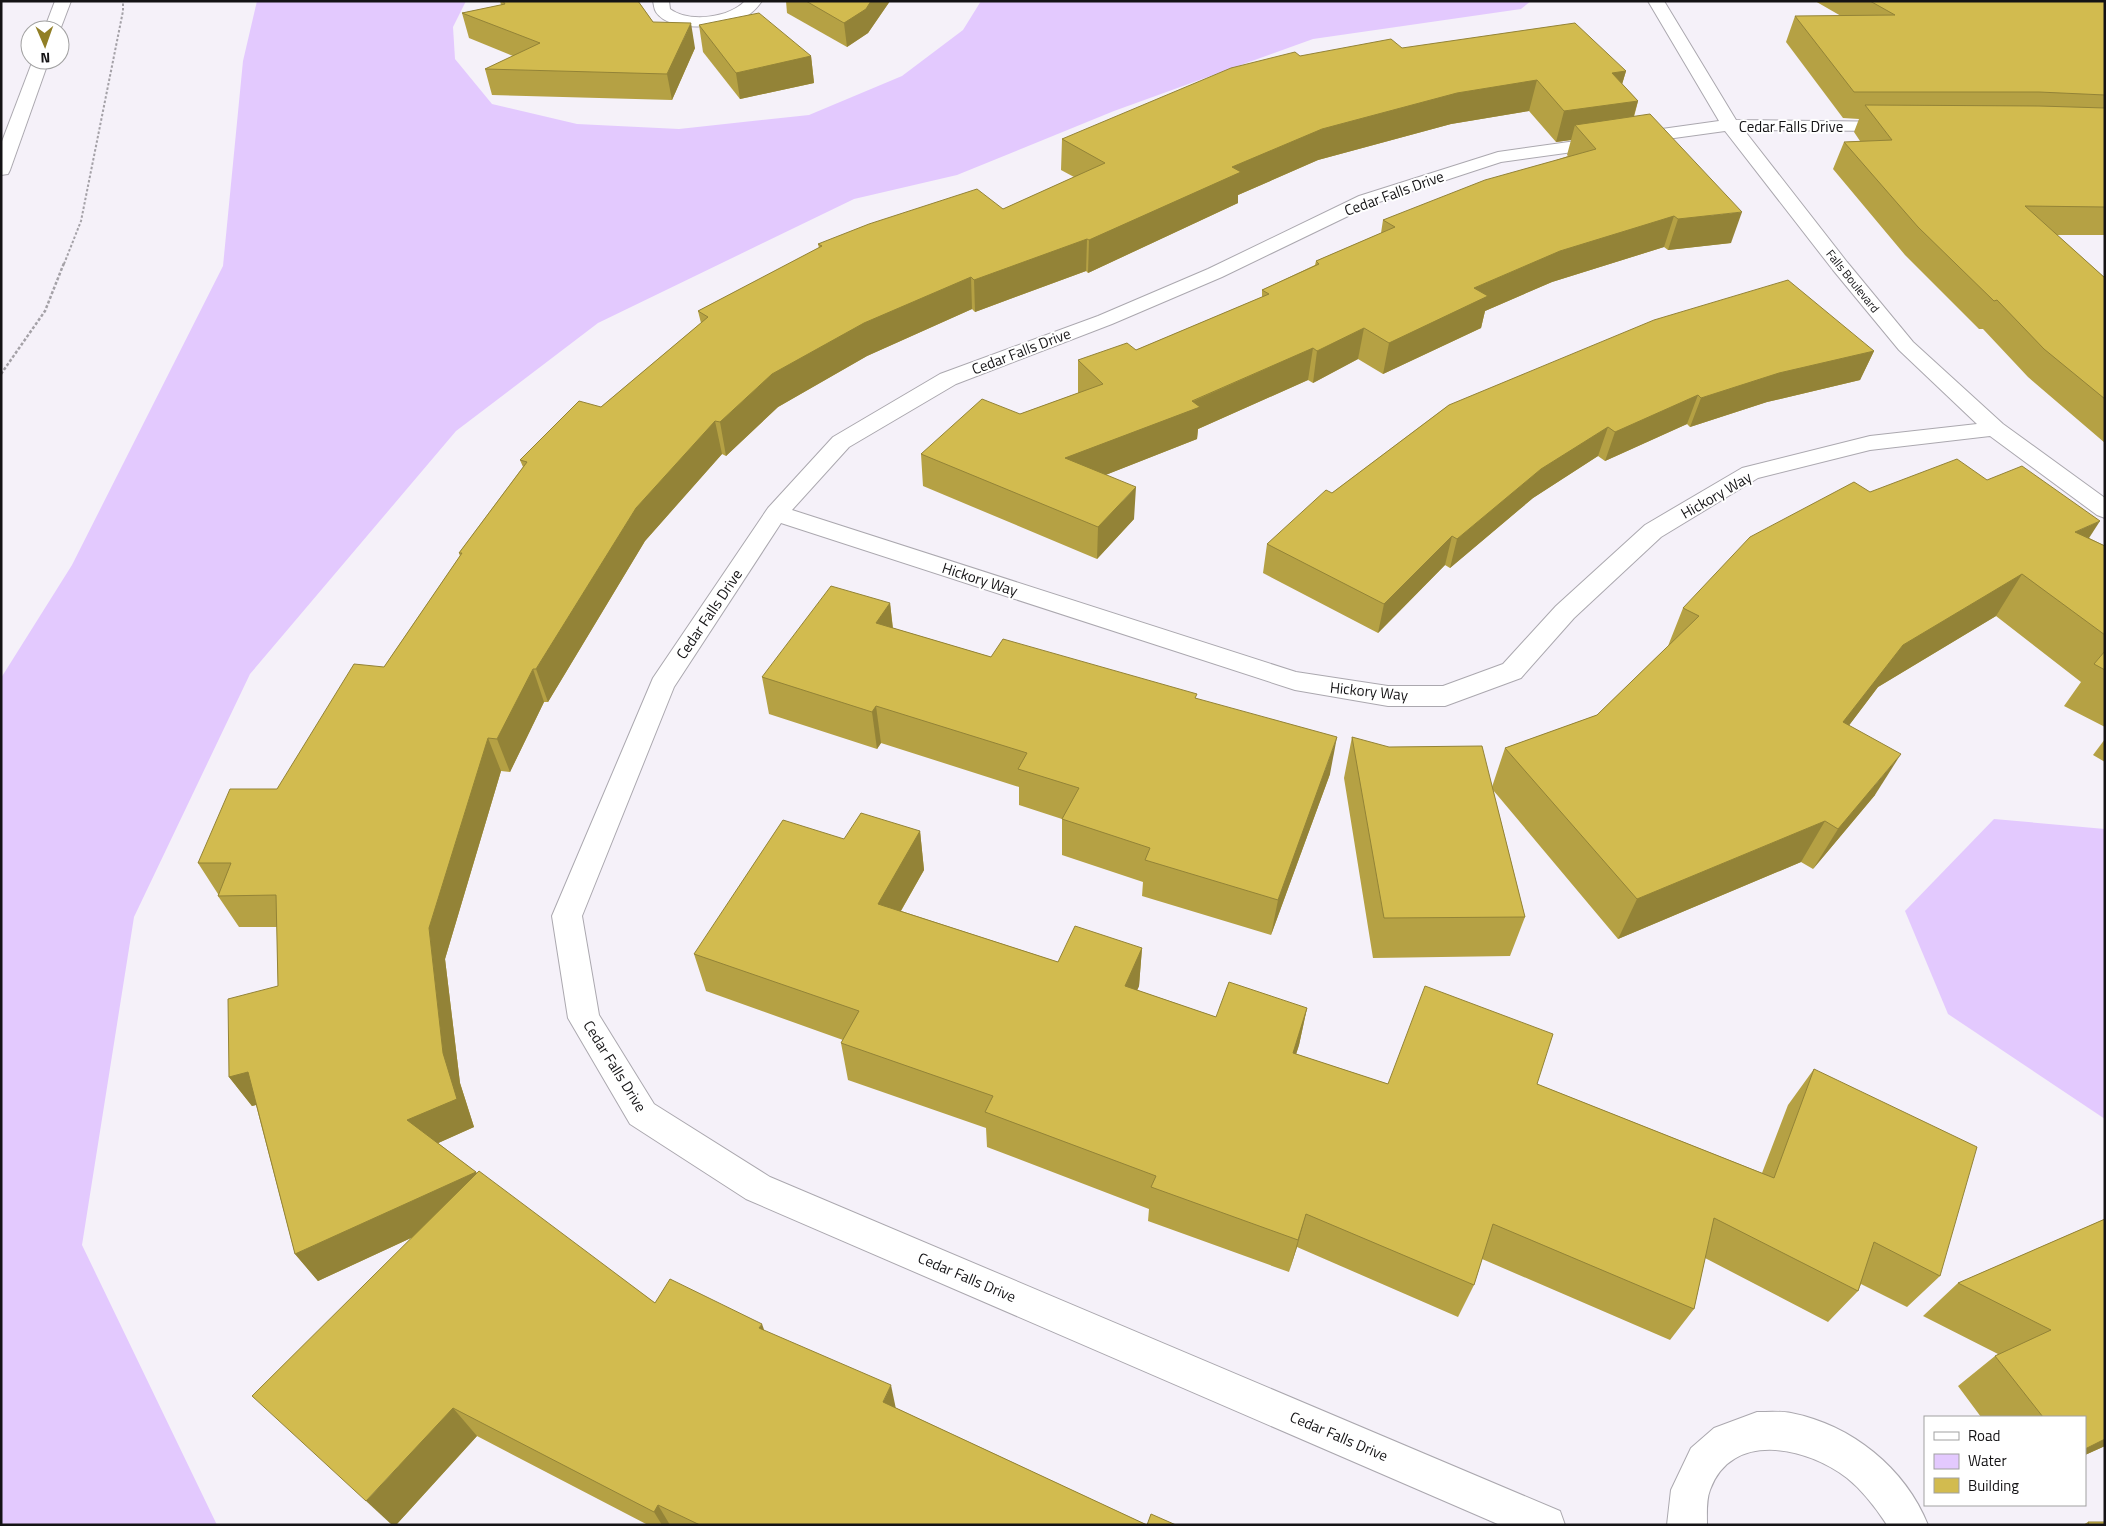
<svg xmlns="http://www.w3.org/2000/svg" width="2106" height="1526" viewBox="0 0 2106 1526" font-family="'Titillium Web',sans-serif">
<rect width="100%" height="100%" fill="#f5f1f9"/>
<g fill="#e3c9fe">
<polygon points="257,1 466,1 453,27 455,59 492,104 577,124 679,129 809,115 902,76 963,30 981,1 1531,1 1521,9 1313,39 1114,111 957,175 854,199 598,323 456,431 250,674 134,917 82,1245 217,1525 1,1525 1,678 72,565 223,266 243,61"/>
<polygon points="1994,819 2105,829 2105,1119 1948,1014 1905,911"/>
</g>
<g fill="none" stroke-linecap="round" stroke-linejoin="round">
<g stroke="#aba8af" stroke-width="2">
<g id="street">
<path d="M653 1H669L670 9C689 23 729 18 745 1H762C759 5 755 10 751 13 733 27 671 35 656 12 654 9 654 5 653 1Z"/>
<path d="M1648 1H1664L1736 120 1899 122 1902 126 1899 130 1893 131 1744 130 1847 262 1913 342 2003 424 2105 498V518L2097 515 1990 436 1870 450 1758 478 1661 537 1574 618 1521 678 1445 706H1388L1295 690 781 523 674 687 582 916 599 1015 654 1104 770 1177 1560 1511 1565 1525H1500L746 1199 630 1124 568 1018 552 916 653 678 768 508 833 437 940 374 1098 316 1208 269 1359 196 1498 152 1719 121ZM1725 131 1833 270 1899 350 1977 424 1870 436 1742 468 1645 525 1556 606 1503 664 1443 686H1388L1296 672 792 510 849 447 956 384 1112 324 1222 277 1373 204 1501 162Z"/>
<path d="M1757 1412C1768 1412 1781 1411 1791 1413 1852 1425 1905 1468 1928 1525H1887C1876 1508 1862 1490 1847 1478 1807 1447 1732 1430 1710 1490 1706 1500 1707 1514 1707 1525H1667L1671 1490 1691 1448 1714 1428Z"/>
</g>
</g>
<g stroke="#aba8af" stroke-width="2">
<g id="secondary">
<polygon points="55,1 71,1 60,30 44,30"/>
<polygon points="33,60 49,60 10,170 8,174 1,175 1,144"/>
</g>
</g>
<polyline stroke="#a4a1a7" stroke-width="2" stroke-dasharray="2.5 2" stroke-linecap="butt" points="64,264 81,221 123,11 123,1"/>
<polyline stroke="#a4a1a7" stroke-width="2.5" stroke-dasharray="3 2" stroke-linecap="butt" points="1,374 45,311 64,263"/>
<use href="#street" fill="#fff" fill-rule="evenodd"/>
<use href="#secondary" fill="#fff" fill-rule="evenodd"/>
</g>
<g fill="#b5a144">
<polygon points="500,1 638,1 653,22 695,48 672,100 492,95 485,69 513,56 469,38 462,13 501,5"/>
<polygon points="786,1 890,1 868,33 847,47 787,13"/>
<polygon points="1815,1 2105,1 2105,235 2057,235 2105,278 2105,443 2028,377 1983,329 1979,329 1905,255 1833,169 1844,142 1860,141 1854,132 1859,119 1843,118 1786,42 1795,16 1841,16"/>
<polygon points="699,25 811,56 814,83 740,99 703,52"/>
<polygon points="1402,48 1626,71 1622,84 1638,101 1634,117 1731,243 1668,250 1664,247 1552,282 1485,311 1481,328 1383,374 1358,359 1313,383 1308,380 1198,429 1197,439 1105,475 1134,519 1097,559 923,486 921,454 1020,414 1078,393 1078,360 1136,350 1262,297 1262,290 1315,265 1316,261 1381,233 1383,220 1568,156 1567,155 1571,140 1556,142 1529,111 1451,124 1318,160 1238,195 1238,203 1088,273 1086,271 975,312 972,309 867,356 778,407 726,456 722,454 645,541 548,702 544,702 510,772 501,771 445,959 460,1083 474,1127 438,1143 477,1173 655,1303 764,1331 896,1408 1147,1525 1176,1525 648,1525 477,1436 396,1525 411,1238 318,1281 295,1254 256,1105 252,1106 229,1077 278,986 277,927 239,927 218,896 218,894 198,863 277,789 384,667 460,556 459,553 523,467 520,460 601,407 701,323 698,311 819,248 818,244 1003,209 1074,177 1061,170 1062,139 1300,56"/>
<polygon points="1874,351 1860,380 1767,402 1690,427 1687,424 1605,461 1598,456 1533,498 1450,568 1445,565 1378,633 1263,573 1267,544 1332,493 1449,405"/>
<polygon points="1987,480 2089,538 2105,546 2105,727 2064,706 2081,682 1996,616 1878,687 1849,725 1875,795 1813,869 1801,862 1618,939 1493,790 1525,917 1510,956 1373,958 1344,778 1352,737 1492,787 1505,748 1597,715 1668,646 1683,608 1870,492"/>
<polygon points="890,603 893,628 991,657 1197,699 1330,774 1271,935 1142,896 1143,882 1062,855 1062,819 1019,805 1019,787 881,743 877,749 769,714 762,677"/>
<polygon points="2105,739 2105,762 2093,755"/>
<polygon points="920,831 924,870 901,911 1058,962 1142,948 1139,986 1137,990 1216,1017 1307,1008 1299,1045 1296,1054 1388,1084 1537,1084 1762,1173 1788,1105 1814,1069 1940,1276 1907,1307 1861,1284 1858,1291 1828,1322 1705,1258 1694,1309 1670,1340 1482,1259 1474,1285 1458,1317 1297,1247 1289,1272 1148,1221 1149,1209 987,1147 986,1128 848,1080 841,1043 843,1040 706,991 694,954 844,839"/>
<polygon points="2105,1219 2105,1446 2085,1455 2085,1417 1981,1417 1958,1386 1995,1356 1998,1354 1923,1316 1958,1283"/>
<polygon points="2088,1522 2105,1525 2083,1525"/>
</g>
<g fill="#938337">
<polygon points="871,1 890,1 868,33 847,47 844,23"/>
<polygon points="691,23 695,48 672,100 667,74"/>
<polygon points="811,56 814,83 740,99 736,73"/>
<polygon points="1626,71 1617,101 1612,73"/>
<polygon points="1537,80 1529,111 1451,124 1318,160 1238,195 1238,203 1088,273 1089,240 1232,167 1322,129 1457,93"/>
<polygon points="1638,101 1629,132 1575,125 1571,140 1556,142 1564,111"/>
<polygon points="1742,212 1731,243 1668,250 1678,219"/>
<polygon points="1674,216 1664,247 1552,282 1485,311 1481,328 1383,374 1389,343 1474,288 1560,251"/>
<polygon points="1087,239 1086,271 975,312 974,280"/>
<polygon points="971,277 972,309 867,356 778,407 726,456 720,422 772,374 864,323"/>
<polygon points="1364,328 1358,359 1313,383 1317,351"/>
<polygon points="1313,348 1308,380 1198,429 1197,439 1065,491 1065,458"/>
<polygon points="1874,351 1860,380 1767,402 1690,427 1701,398 1779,373"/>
<polygon points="1698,395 1687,424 1605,461 1615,432"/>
<polygon points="715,421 722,454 645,541 548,702 536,669 636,508"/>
<polygon points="1608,427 1598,456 1533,498 1450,568 1457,539 1541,469"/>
<polygon points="1136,487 1134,519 1097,559 1098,527"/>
<polygon points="2100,521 2073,563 2075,532"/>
<polygon points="1452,536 1445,565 1378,633 1384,604"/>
<polygon points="2022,574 1996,616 1878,687 1820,764 1843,722 1903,645"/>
<polygon points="890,603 894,640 876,623"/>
<polygon points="533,669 544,702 510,772 497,739"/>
<polygon points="876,706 881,743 877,749 872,712"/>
<polygon points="1337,737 1330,774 1271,935 1278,900"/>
<polygon points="488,738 501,771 445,959 460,1083 474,1127 425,1149 407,1120 443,1053 429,928"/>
<polygon points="1901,754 1875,795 1813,869 1838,829"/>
<polygon points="1825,821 1801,862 1618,939 1637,899"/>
<polygon points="920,831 924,870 883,942 878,904"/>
<polygon points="1142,948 1139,986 1122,1024 1125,986"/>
<polygon points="1307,1008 1299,1045 1285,1089 1293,1053"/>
<polygon points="248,1072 270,1101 252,1106 229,1077"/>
<polygon points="476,1172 493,1200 318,1281 295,1254"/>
<polygon points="1306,1214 1297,1247 1289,1272 1298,1240"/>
<polygon points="762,1324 773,1354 759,1328"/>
<polygon points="891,1385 897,1414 883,1402"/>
<polygon points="453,1408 477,1436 396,1525 392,1525 366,1501"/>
<polygon points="2105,1439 2105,1446 2085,1455 2085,1449"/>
<polygon points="658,1505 670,1525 662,1525 654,1512"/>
</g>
<g fill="#d2bb4f" stroke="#938337">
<polygon points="503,1 638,1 653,22 691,23 667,74 485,69 540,43 462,13 505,4"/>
<polygon points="806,1 871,1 866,9 844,23"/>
<polygon points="1870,1 2105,1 2105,95 2039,92 1854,92 1795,16 1895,15"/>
<polygon points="759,13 811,56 736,73 699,25"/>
<polygon points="1575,23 1626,71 1612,73 1638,101 1564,111 1537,80 1457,93 1322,129 1232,167 1241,172 1089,240 1087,239 974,280 971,277 864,323 772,374 720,422 715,421 636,508 536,669 533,669 497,739 488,738 429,928 443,1053 457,1099 407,1120 476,1172 295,1254 248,1072 229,1077 228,999 278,986 276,895 218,896 231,863 198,863 230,789 277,789 354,664 384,667 462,553 459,553 527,462 520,460 579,401 601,407 708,317 698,311 822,246 818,244 869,224 977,189 1003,209 1105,163 1062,139 1231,68 1295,52 1300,56 1391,39 1402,48"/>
<polygon points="1865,105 2039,106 2105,108 2105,207 2025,206 2105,278 2105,289 2104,289 2105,290 2105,399 2044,349 1997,300 1994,301 1918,227 1844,142 1892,140"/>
<polygon points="1650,114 1742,212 1678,219 1674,216 1560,251 1474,288 1488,296 1389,343 1364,328 1317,351 1313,348 1192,401 1200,407 1065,458 1136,487 1098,527 921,454 982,399 1020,414 1103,384 1078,360 1127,343 1136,350 1269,294 1262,290 1319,264 1316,261 1395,227 1383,220 1485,180 1596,149 1575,125"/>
<polygon points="1788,280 1874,351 1779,373 1701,398 1698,395 1615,432 1608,427 1541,469 1457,539 1452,536 1384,604 1267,544 1326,490 1332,493 1449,405 1654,320"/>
<polygon points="1957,459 1987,480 2022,466 2100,521 2075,532 2105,546 2105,635 2022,574 1903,645 1843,722 1901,754 1838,829 1825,821 1637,899 1505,748 1597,715 1699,616 1683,608 1750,537 1854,482 1870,492"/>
<polygon points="831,586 890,603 876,623 991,657 1003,639 1197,694 1195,698 1337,737 1278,900 1145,860 1150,848 1062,819 1079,788 1018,769 1027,753 876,706 872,712 762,677"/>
<polygon points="2105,651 2105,670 2094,664"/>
<polygon points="1352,737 1389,747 1482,746 1525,917 1384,918"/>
<polygon points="861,813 920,831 878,904 1058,962 1075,926 1142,948 1125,986 1216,1017 1229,982 1307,1008 1293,1053 1388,1084 1425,986 1553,1034 1537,1084 1774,1178 1814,1069 1977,1147 1940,1276 1874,1242 1858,1291 1714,1218 1694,1309 1493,1224 1474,1285 1306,1214 1298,1240 1151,1187 1156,1176 985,1112 993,1096 841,1043 859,1011 694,954 783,820 844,839"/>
<polygon points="479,1171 655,1303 670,1279 762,1324 759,1328 891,1385 883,1402 1147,1525 1151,1514 1176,1525 700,1525 658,1505 654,1512 453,1408 366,1501 252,1396"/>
<polygon points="2105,1219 2105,1439 2085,1449 2085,1417 2043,1417 1995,1356 2051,1330 1958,1283"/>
<polygon points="2088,1522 2105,1522 2105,1525 2089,1525"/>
</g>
<g text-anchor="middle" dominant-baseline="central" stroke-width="4" stroke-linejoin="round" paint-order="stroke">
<g font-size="12" fill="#141315" stroke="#fff">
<text transform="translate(1853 281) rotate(51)">Falls Boulevard</text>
</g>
<g font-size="15" fill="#141315" stroke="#fff">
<text x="1791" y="126">Cedar Falls Drive</text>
<text transform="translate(1394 193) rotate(-20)">Cedar Falls Drive</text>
<text transform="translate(1021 351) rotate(-21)">Cedar Falls Drive</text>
<text transform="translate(1716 495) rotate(-30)">Hickory Way</text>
<text transform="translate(980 579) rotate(18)">Hickory Way</text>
<text transform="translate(709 614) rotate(-56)">Cedar Falls Drive</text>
<text transform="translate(1369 691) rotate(6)">Hickory Way</text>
<text transform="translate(615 1066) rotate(58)">Cedar Falls Drive</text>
<text transform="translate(967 1277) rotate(23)">Cedar Falls Drive</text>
<text transform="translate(1339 1436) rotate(23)">Cedar Falls Drive</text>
</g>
</g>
<rect width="2106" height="1526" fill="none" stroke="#141315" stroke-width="5"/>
<rect x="1924" y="1416" width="162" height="90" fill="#ffffff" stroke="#a1a1a1"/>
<rect x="1934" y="1432" width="25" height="8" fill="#ffffff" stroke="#a1a1a1"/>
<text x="1968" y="1441" font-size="15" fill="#141315">Road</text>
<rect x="1934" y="1454" width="25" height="15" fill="#e3c9fe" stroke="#a1a1a1"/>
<text x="1968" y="1466" font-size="15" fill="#141315">Water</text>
<rect x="1934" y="1478" width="25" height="15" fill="#d2bb4f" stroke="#a1a1a1"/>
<text x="1968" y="1491" font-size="15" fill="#141315">Building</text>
<g transform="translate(45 45) rotate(178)"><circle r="24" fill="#ffffff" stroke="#a1a1a1"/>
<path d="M0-4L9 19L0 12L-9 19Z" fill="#917f26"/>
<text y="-8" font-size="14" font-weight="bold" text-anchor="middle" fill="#141315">N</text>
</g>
</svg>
